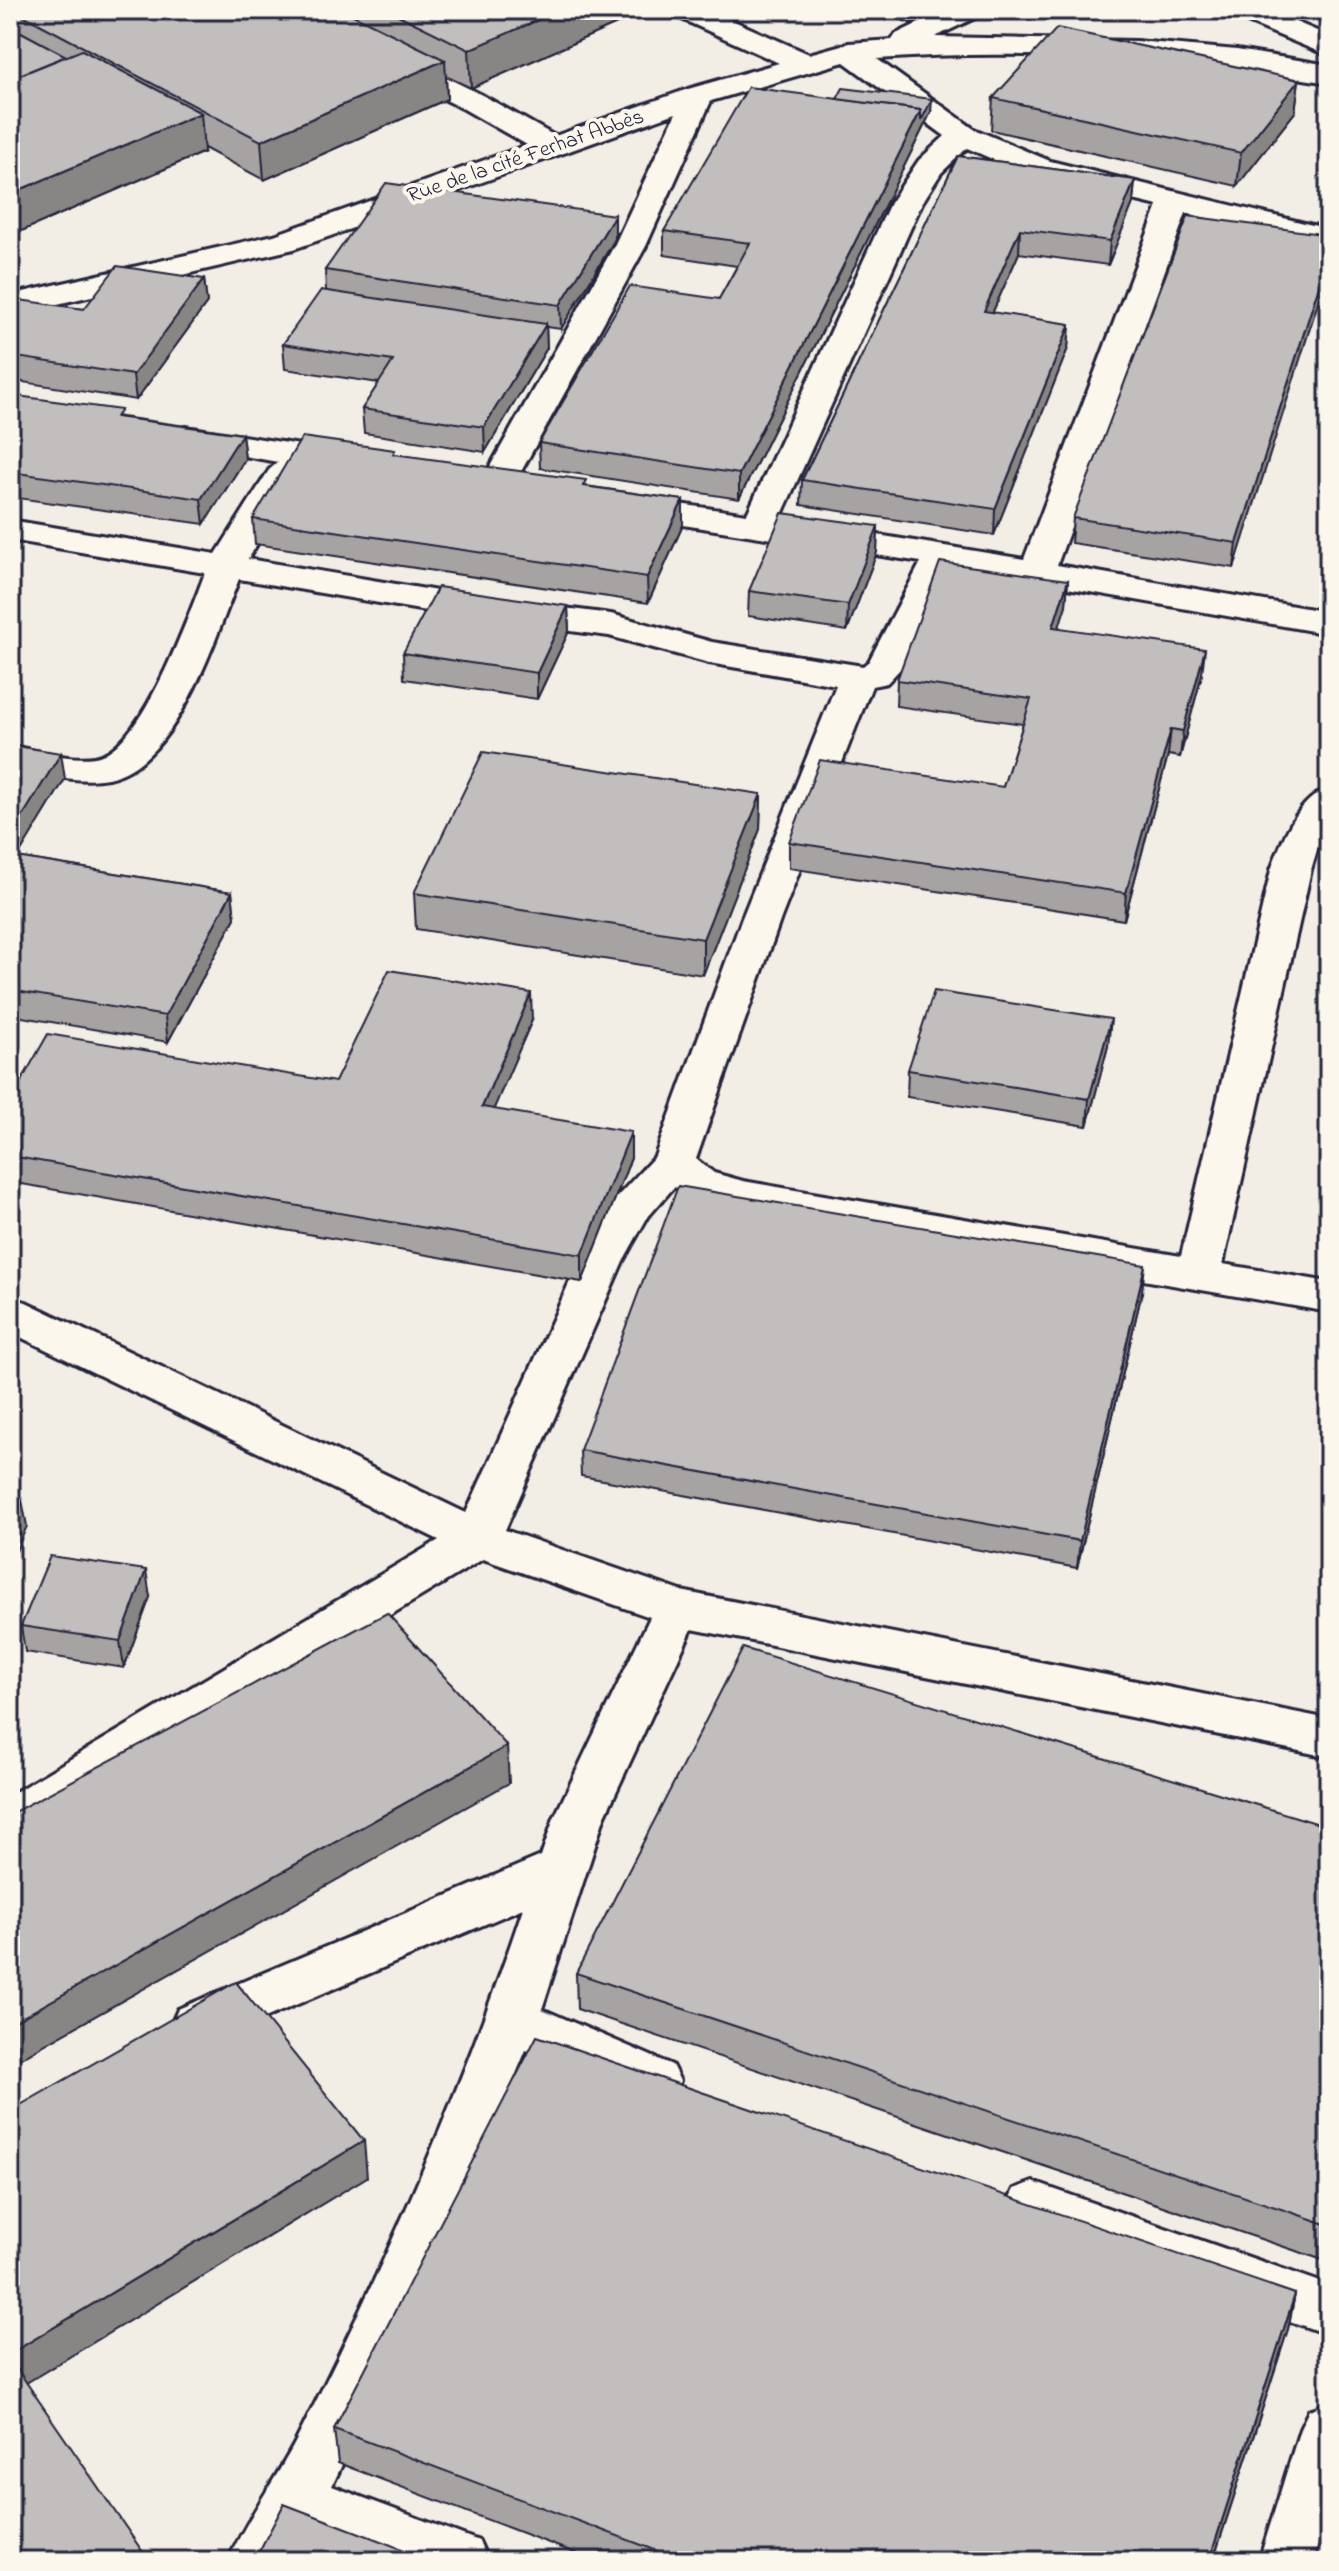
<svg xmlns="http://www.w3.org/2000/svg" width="1339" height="2571" viewBox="0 0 1339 2571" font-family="'Indie Flower',sans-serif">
<rect width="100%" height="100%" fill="#f2eee5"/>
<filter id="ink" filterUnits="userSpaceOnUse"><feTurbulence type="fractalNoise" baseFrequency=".0125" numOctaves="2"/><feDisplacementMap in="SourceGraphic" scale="16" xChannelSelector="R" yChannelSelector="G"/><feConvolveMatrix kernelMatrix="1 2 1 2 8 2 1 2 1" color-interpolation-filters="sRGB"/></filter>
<g filter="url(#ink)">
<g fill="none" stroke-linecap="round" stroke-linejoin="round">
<g stroke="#22223b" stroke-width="6">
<g id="street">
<path d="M273 10H310L484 96 555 136 688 89 779 63 675 16 671 10H709L809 54 849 43 892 40 896 34 946 10H983L979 16 935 37 1136 41 1237 50 1329 65V83C1180 59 1028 48 877 59L974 129 1050 161 1329 229V247L1186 213 1057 565 1329 612V634L953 568 902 667 887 683 872 686 781 918 696 1159 714 1173 743 1181 1181 1256 1271 870C1281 842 1298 797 1329 789V828L1320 840 1311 870 1223 1264 1329 1282V1312L754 1213 694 1198 674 1187 647 1218 623 1261 505 1530 681 1591 1329 1719V1757L692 1629 604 1818 542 2009 672 2065 680 2081 672 2097 653 2104 526 2050 431 2276 332 2486 479 2541 488 2561H386L307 2531 290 2561H228C247 2518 275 2481 297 2439 384 2268 462 2090 523 1908L197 2047 178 2041 171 2025 178 2009 541 1856 554 1818 650 1617 483 1559 28 1834 10 1840V1795L439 1540 10 1332V1297L26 1302 466 1513 579 1261 615 1199 655 1156 742 918 836 685 709 663 609 636 455 616 239 579C215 637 178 764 108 778 76 784 42 773 10 768V746C37 750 68 761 95 757 142 750 189 614 205 573L10 540V520L216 554 269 470 278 462 174 444 169 437 174 430 186 427 351 453 363 456 368 463 363 470 351 473 300 465 303 470 248 559 455 594 611 614 712 642 863 666 869 661 921 562 625 516 613 513 608 506 613 499 625 496 747 514 890 203 919 160 945 136 844 62 711 101 646 246 513 486 508 493 496 496 484 493 479 486 614 246 676 113 294 249 10 315V295L274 235 527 145 462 108 277 16ZM967 148 1029 175 1158 206 1024 559 780 519 922 203 941 173Z"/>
<polygon points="1229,10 1267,10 1329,36 1329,56 1233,16"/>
<polygon points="1033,2182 1329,2285 1329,2335 1014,2223 1006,2206 1014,2189"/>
<polygon points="1329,2403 1329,2526 1319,2561 1259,2561 1300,2429 1309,2410"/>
</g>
</g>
<use href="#street" fill="#fbf7ec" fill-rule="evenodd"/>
</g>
<g fill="#a7a3a3" stroke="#22223b" stroke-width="2">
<polygon points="10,10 644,10 644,12 471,88 446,76 447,99 264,180 204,148 204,152 10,236"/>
<polygon points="875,10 936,10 912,24"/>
<polygon points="1299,80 1295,112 1237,186 991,130 993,98"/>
<polygon points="931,112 739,499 540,468 539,443 719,299 737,266 664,255 664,231"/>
<polygon points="958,156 1135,180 1133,203 1108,265 1019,253 992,313 1070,324 1068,348 994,535 801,505 802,480"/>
<polygon points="1329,235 1234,568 1071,543 1073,518"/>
<polygon points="615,239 561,329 546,327 547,348 485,452 364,433 362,409 379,383 285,369 283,344 326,291 325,270"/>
<polygon points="204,279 207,303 136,400 10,380 10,301 84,309"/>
<polygon points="10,395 122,417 242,434 245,459 204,524 10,497"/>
<polygon points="395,454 586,486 683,500 683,525 648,603 255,544 253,519"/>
<polygon points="878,526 877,552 847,631 748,616 749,591"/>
<polygon points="1068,580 1066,605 1058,628 1202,674 1180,757 1168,755 1124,920 789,868 789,842 1003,787 1023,724 896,706 897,680"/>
<polygon points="568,606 569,631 537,699 404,679 403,653"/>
<polygon points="10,745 65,779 17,857 232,892 235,918 168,1042 10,1015"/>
<polygon points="761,794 760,829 703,975 416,929 414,893"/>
<polygon points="532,1020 493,1109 631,1158 582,1282 10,1182 10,1101 335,1082"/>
<polygon points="1108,1046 1087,1126 907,1097 908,1070"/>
<polygon points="1142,1292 1077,1568 581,1476 580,1450"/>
<polygon points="150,1597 124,1668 25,1652 21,1626"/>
<polygon points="1329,1827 1329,2262 577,2009 576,1973"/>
<polygon points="1295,2294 1288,2329 1213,2561 596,2561 338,2463 334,2429"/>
</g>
<g fill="#888585" stroke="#22223b" stroke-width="2">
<polygon points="561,10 644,10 644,12 471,88 469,50"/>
<polygon points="913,10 936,10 912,24"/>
<polygon points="445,60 447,99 264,180 261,141"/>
<polygon points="1299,80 1295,112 1237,186 1241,153"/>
<polygon points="932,99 931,112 739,499 739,474 921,110"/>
<polygon points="201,113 204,152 10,236 10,194"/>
<polygon points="1135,180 1133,203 1108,265 1110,241"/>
<polygon points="615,215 615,239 561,329 560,305"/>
<polygon points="1020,229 1019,253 982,336 984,311"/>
<polygon points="1329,254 1329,268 1234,568 1237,543"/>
<polygon points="204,279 207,303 136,400 133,375"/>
<polygon points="546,324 547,348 485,452 484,427"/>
<polygon points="1070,324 1068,348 994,535 995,509"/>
<polygon points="242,434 245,459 204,524 201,499"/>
<polygon points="683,500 683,525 648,603 647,577"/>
<polygon points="878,526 877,552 847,631 848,605"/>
<polygon points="1068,580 1066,605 1051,653 1053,627"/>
<polygon points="568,606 569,631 537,699 537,673"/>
<polygon points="1205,649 1202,674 1180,757 1183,731"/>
<polygon points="1171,729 1168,755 1124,920 1126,893"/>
<polygon points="61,753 65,779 10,870 10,837"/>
<polygon points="761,794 760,829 703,975 703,939"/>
<polygon points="232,892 235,918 168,1042 165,1016"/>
<polygon points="531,993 532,1020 483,1134 482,1107"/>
<polygon points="1111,1019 1108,1046 1087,1126 1089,1099"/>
<polygon points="631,1132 631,1158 582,1282 582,1255"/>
<polygon points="1145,1265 1142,1292 1077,1568 1080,1541"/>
<polygon points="22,1500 27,1526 10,1565 10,1527"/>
<polygon points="146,1570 150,1597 124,1668 120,1641"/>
<polygon points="507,1746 509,1783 10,2064 10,2024"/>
<polygon points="364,2141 367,2177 23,2385 10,2399 10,2360 13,2352"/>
<polygon points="1295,2294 1288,2329 1213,2561 1209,2561"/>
<polygon points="142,2551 144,2561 127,2561"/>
</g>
<g fill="#c2bebe" stroke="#22223b" stroke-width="2">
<polygon points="13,10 343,10 445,60 261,141"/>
<polygon points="388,10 561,10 469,50"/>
<polygon points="10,26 66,56 10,79"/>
<polygon points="1057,28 1299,80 1241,153 993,98"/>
<polygon points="82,50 201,113 10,194 10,79"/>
<polygon points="748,87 921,110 739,474 539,443 630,286 719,299 750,243 664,231"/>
<polygon points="843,88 932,99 921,121 921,110 837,99"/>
<polygon points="958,156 1135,180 1110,241 1020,229 984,311 1070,324 995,509 802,480"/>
<polygon points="386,183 615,215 560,305 325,270"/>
<polygon points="1188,216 1329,235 1329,254 1237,543 1073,518"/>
<polygon points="117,266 204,279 133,375 10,356 10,301 12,299 84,309"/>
<polygon points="321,290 546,324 484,427 362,409 393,361 283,344"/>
<polygon points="10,395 121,410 116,417 242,434 201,499 10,472"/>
<polygon points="302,437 395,450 393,454 586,480 583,486 683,500 647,577 253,519"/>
<polygon points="782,513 878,526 848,605 749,591"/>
<polygon points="940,562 1068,580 1053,627 1205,649 1183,731 1171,729 1126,893 789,842 820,760 1003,787 1031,699 897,680"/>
<polygon points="438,587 568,606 537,673 403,653"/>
<polygon points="10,745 61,753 10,837"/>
<polygon points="483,752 761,794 703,939 414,893"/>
<polygon points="10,856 232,892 165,1016 10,990"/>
<polygon points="389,970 531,993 482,1107 631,1132 582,1255 10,1156 10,1101 48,1034 335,1082"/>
<polygon points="934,991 1111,1019 1089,1099 908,1070"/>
<polygon points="678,1186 1145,1265 1080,1541 580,1450"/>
<polygon points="10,1498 22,1500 10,1527"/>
<polygon points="50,1556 146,1570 120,1641 21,1626"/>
<polygon points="387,1613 507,1746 10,2024 10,1814"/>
<polygon points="743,1648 1329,1827 1329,2225 576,1973"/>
<polygon points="236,1982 364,2141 13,2352 16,2356 10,2360 10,2111"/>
<polygon points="537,2036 1295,2294 1209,2561 684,2561 334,2429"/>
<polygon points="13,2363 142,2551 127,2561 10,2561 10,2364"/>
<polygon points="284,2504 433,2561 254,2561"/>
<polygon points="1329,2511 1329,2561 1314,2561"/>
</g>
</g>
<g text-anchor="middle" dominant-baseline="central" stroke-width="8" stroke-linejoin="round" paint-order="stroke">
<g font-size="22" fill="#22223b" stroke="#fbf7ec">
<text transform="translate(526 157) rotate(-19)">Rue de la cité Ferhat Abbès</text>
</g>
</g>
<rect width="1339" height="2571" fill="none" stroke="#fbf7ec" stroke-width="40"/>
<rect x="20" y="20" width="1299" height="2531" fill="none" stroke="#22223b" stroke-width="3" filter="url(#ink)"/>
</svg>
